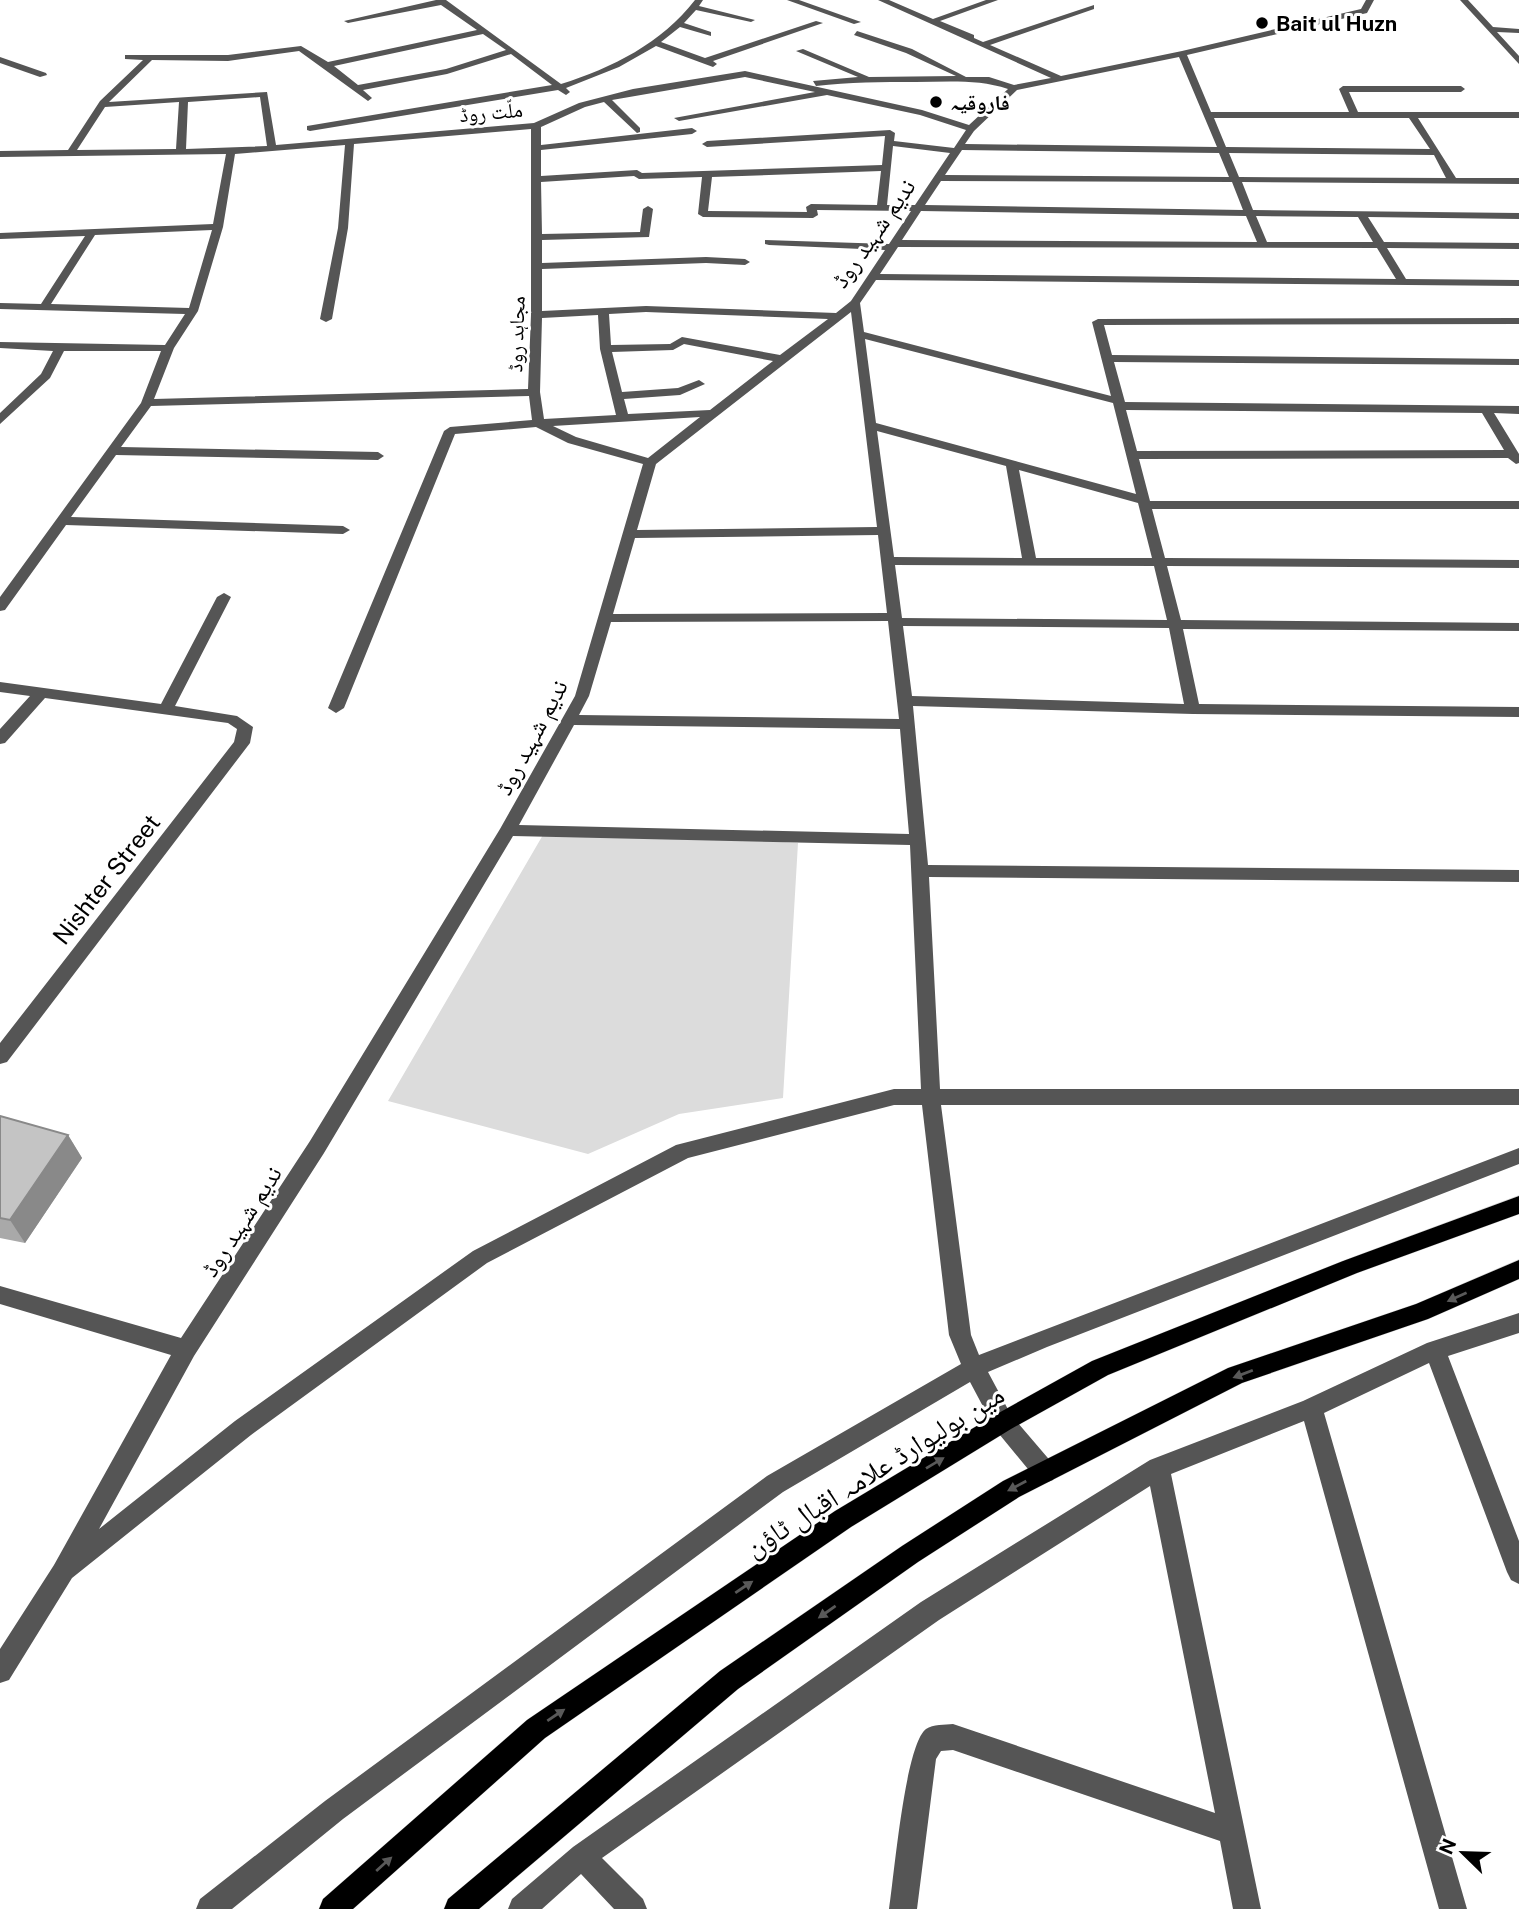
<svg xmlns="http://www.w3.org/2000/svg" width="1519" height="1909" viewBox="0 0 1519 1909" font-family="'Public Sans','Noto Naskh Arabic',sans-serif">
<rect width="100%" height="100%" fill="#fff"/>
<polygon fill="#dcdcdc" points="547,828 798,843 783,1098 679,1114 588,1154 388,1101"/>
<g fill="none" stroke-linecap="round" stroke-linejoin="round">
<g stroke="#dbdbdb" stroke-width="1">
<g id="major">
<polygon points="1519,1196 1519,1214 1357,1273 1108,1375 1011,1429 851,1527 545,1738 353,1909 319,1909 323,1899 527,1720 835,1511 995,1415 1092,1361 1343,1261"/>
<polygon points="1519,1260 1519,1279 1428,1319 1242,1383 1019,1497 918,1562 738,1689 479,1909 444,1909 448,1899 720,1671 902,1546 1003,1481 1228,1368 1416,1304"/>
</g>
</g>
<g fill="#555" fill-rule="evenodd">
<path d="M436 0H446L561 84C612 68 662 43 695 0H703L699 6 755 20 751 22 696 10 684 23 711 32V36L680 27 661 42 705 58 816 21 823 23 713 61 717 64 713 67 656 46 619 67 566 88 570 92 566 95 558 90 310 131 307 130V126L552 85 511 54 447 74 363 90 372 98 368 101 299 51 228 61 152 60 109 102 267 92 276 145 534 123 579 103 633 89 745 71 922 110 969 125 1008 89C978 79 947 82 915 82 882 82 849 82 816 86L813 81 858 77 796 51 803 49 869 77 956 76 906 53 854 35 857 31 912 49 966 77H989L1014 85 1051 78 878 0H889L933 19 986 0H998L940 21 974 35V38L983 42 1094 5V9L990 45 1061 76 1182 51 1361 9 1366 0H1374L1367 13 1187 55 1211 112H1349L1339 89 1343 86H1461L1465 89 1461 92H1349L1358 112H1519V118H1418L1456 178H1519V184L1242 182 1253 210 1519 213V219L1368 217 1384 242 1519 243V249L1387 248 1406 279 1519 280V286L876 280 860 303 864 332 1111 396 1092 322 1098 319 1519 318V324L1104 325 1112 355 1519 359V365L1114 362 1125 402 1519 406V414L1494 413 1519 454V463L1516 464 1508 458 1139 459 1150 501H1519V509H1152L1165 558 1519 560V568L1167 566 1181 620 1519 623V631L1183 629 1199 704 1519 707V717L1193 714 913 706 928 865 1519 870V882L929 877 940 1089H1519V1105H941L971 1335 979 1355 1519 1148V1164L1047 1347 988 1372 1011 1415 1053 1464 1056 1472 1053 1480 1045 1483 1037 1480 995 1429 970 1382 783 1492 343 1819 232 1909H196L200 1899 325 1801 767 1476 961 1364 949 1335 922 1105H894L688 1158 487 1263 251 1435 72 1578 9 1680 0 1683V1649L54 1565 171 1355 0 1304V1286L181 1338 310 1141 500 829 575 696 643 464 568 443 536 427 455 434 344 708 336 713 328 708 444 431 450 427 532 420 529 396 151 406 121 447 378 452 384 456 378 460 116 455 71 517 343 526 350 530 343 534 66 525 5 610 0 611V597L141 403 161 351H64L50 378 0 424V413L41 374 53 351 0 348V342L165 345 185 314 0 309V303L41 304 85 236 0 239V233L213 224 226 154 0 157V151L68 150 100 101 143 60 125 59V55H228L301 46 328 62 477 30 441 5 348 23 344 21ZM483 34 506 50 446 69 358 85 334 66ZM1179 57 1217 147 965 144 974 131 1017 90ZM745 77 815 92 674 118 679 121 827 95 920 115 966 130 954 148 894 141 895 133 890 130 707 141 702 144 707 147 885 136 882 165 642 173 637 170 541 176V150L692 134 697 131 692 128 541 145V127L585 107 604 102 637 133 640 132V128L612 100ZM260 97 267 146 186 149 188 102ZM179 102 176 149 77 150 105 107ZM1214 118H1409L1430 149 1226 147ZM531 129V315L528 389 154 399 174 348 198 311 223 227 235 154 345 145 338 228 320 319 326 322 332 319 348 228 354 144ZM893 146 950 153 915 205H887ZM962 150 1219 153 1229 177 945 175ZM1229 153 1434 155 1446 178 1239 177ZM881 171 877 205 811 204 806 207 807 212 708 211 712 177ZM634 176 639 179 702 177 698 214 703 217 813 218 818 215 817 210 911 211 889 244 765 240V244L769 245 885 250 851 301 836 313 646 306 542 311V269L706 263 745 265 750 262 745 259 706 257 542 263V240L649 237 653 209 648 206 643 209 640 232 542 234 541 182ZM941 181 1232 182 1243 210 925 205ZM921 211 1246 216 1257 242 902 240ZM1256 216 1358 217 1373 242H1267ZM212 230 189 308 51 304 95 235ZM898 247 1377 248 1396 279 880 274ZM646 312 828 319 780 355 682 337 670 344 611 345 609 314ZM851 312 877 527 637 530 656 464ZM598 315 600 349 616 415 544 419 540 392 542 318ZM865 339 1113 403 1136 494 876 423ZM684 344 773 361 710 410 628 414 624 399 680 395 705 384 699 380 678 388 622 392 612 352 673 350ZM1126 410 1482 413 1504 450 1137 451ZM700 417 648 458 576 437 553 426ZM877 431 1006 466 1022 558 894 557ZM1019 470 1138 503 1152 558H1036ZM878 535 887 613 613 614 635 538ZM895 565 1154 566 1167 620 902 618ZM611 622 888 621 899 719 579 715 589 696ZM903 626 1169 628 1184 704 912 696ZM574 725 900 729 909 834 519 825ZM513 836 910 845 921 1089H894L676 1145 473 1251 235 1421 99 1529 194 1356 324 1153Z"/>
<polygon points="787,0 799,0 861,22 854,24"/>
<polygon points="1460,0 1468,0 1493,27 1519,29 1519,33 1497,32 1519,56 1519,64"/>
<polygon points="0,57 46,73 47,75 40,77 0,63"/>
<polygon points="224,593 231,597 175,706 237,716 253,727 250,743 7,1062 0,1064 0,1043 234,742 237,729 228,723 45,698 5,743 0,744 0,729 30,696 0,692 0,682 161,704 217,597"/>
<path d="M1519 1313V1333L1448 1356 1519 1541V1584L1511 1580 1507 1572 1429 1363 1324 1413 1467 1909H1439L1304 1421 1171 1474 1261 1909H1233L1220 1841 953 1750 941 1751 936 1759 917 1909H889C894 1877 905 1745 926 1729 933 1724 945 1725 953 1724L1215 1813 1150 1486 939 1620 602 1858 643 1899 647 1909H614L581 1874 542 1909H508L512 1899 573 1847 921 1602 1150 1460 1303 1401 1427 1343Z"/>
</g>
<use href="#major" fill="#000" fill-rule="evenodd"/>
</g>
<polygon fill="#a9a9a9" points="0,1116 68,1135 82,1158 25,1243 0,1238"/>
<polygon fill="#898989" points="68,1135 82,1158 25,1243 10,1220"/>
<polygon fill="#c4c4c4" stroke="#898989" stroke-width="2" points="0,1116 68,1135 10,1220 0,1218"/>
<defs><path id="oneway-solid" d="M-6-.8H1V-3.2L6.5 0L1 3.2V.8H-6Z" transform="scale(1.75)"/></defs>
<g fill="#595959">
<use href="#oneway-solid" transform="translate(1457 1297) rotate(156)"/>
<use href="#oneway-solid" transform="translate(1243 1374) rotate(159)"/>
<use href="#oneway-solid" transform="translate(935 1463) rotate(-31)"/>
<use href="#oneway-solid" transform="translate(1017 1486) rotate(152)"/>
<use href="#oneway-solid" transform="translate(744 1587) rotate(-34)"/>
<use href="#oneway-solid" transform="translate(827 1612) rotate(145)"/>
<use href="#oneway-solid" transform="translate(556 1715) rotate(-34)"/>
<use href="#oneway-solid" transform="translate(384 1864) rotate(-42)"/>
</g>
<g fill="#000" stroke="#fff" stroke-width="2.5">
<circle cx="1262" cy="23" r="7"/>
<circle cx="936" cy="102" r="7"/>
</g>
<g text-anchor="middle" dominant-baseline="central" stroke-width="6" stroke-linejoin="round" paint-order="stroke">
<g font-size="21" font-weight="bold" fill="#000" stroke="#fff" text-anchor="start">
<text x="1276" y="23">Bait ul Huzn</text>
<text x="950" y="102">فاروقیہ</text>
</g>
<g font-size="21" fill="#000" stroke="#fff">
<text transform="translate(491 112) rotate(-5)">ملّت روڈ</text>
<text transform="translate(516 334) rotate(-88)">مجاہد روڈ</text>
</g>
<g font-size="24" fill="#000" stroke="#fff">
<text transform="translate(873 233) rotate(-55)">ندیم شہید روڈ</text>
<text transform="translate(531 737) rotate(-62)">ندیم شہید روڈ</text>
<text transform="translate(106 879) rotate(-52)">Nishter Street</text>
<text transform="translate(241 1221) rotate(-57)">ندیم شہید روڈ</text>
</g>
<g font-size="28" fill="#000" stroke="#fff">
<text transform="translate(874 1470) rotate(-32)">مین بولیوارڈ علامہ اقبال ٹاؤن</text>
</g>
</g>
<g transform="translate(1463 1853) rotate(293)" stroke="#ffffff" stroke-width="5" paint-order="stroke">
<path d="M0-5L12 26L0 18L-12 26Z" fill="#000000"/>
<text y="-10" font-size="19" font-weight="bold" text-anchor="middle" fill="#000000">N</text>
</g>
</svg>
